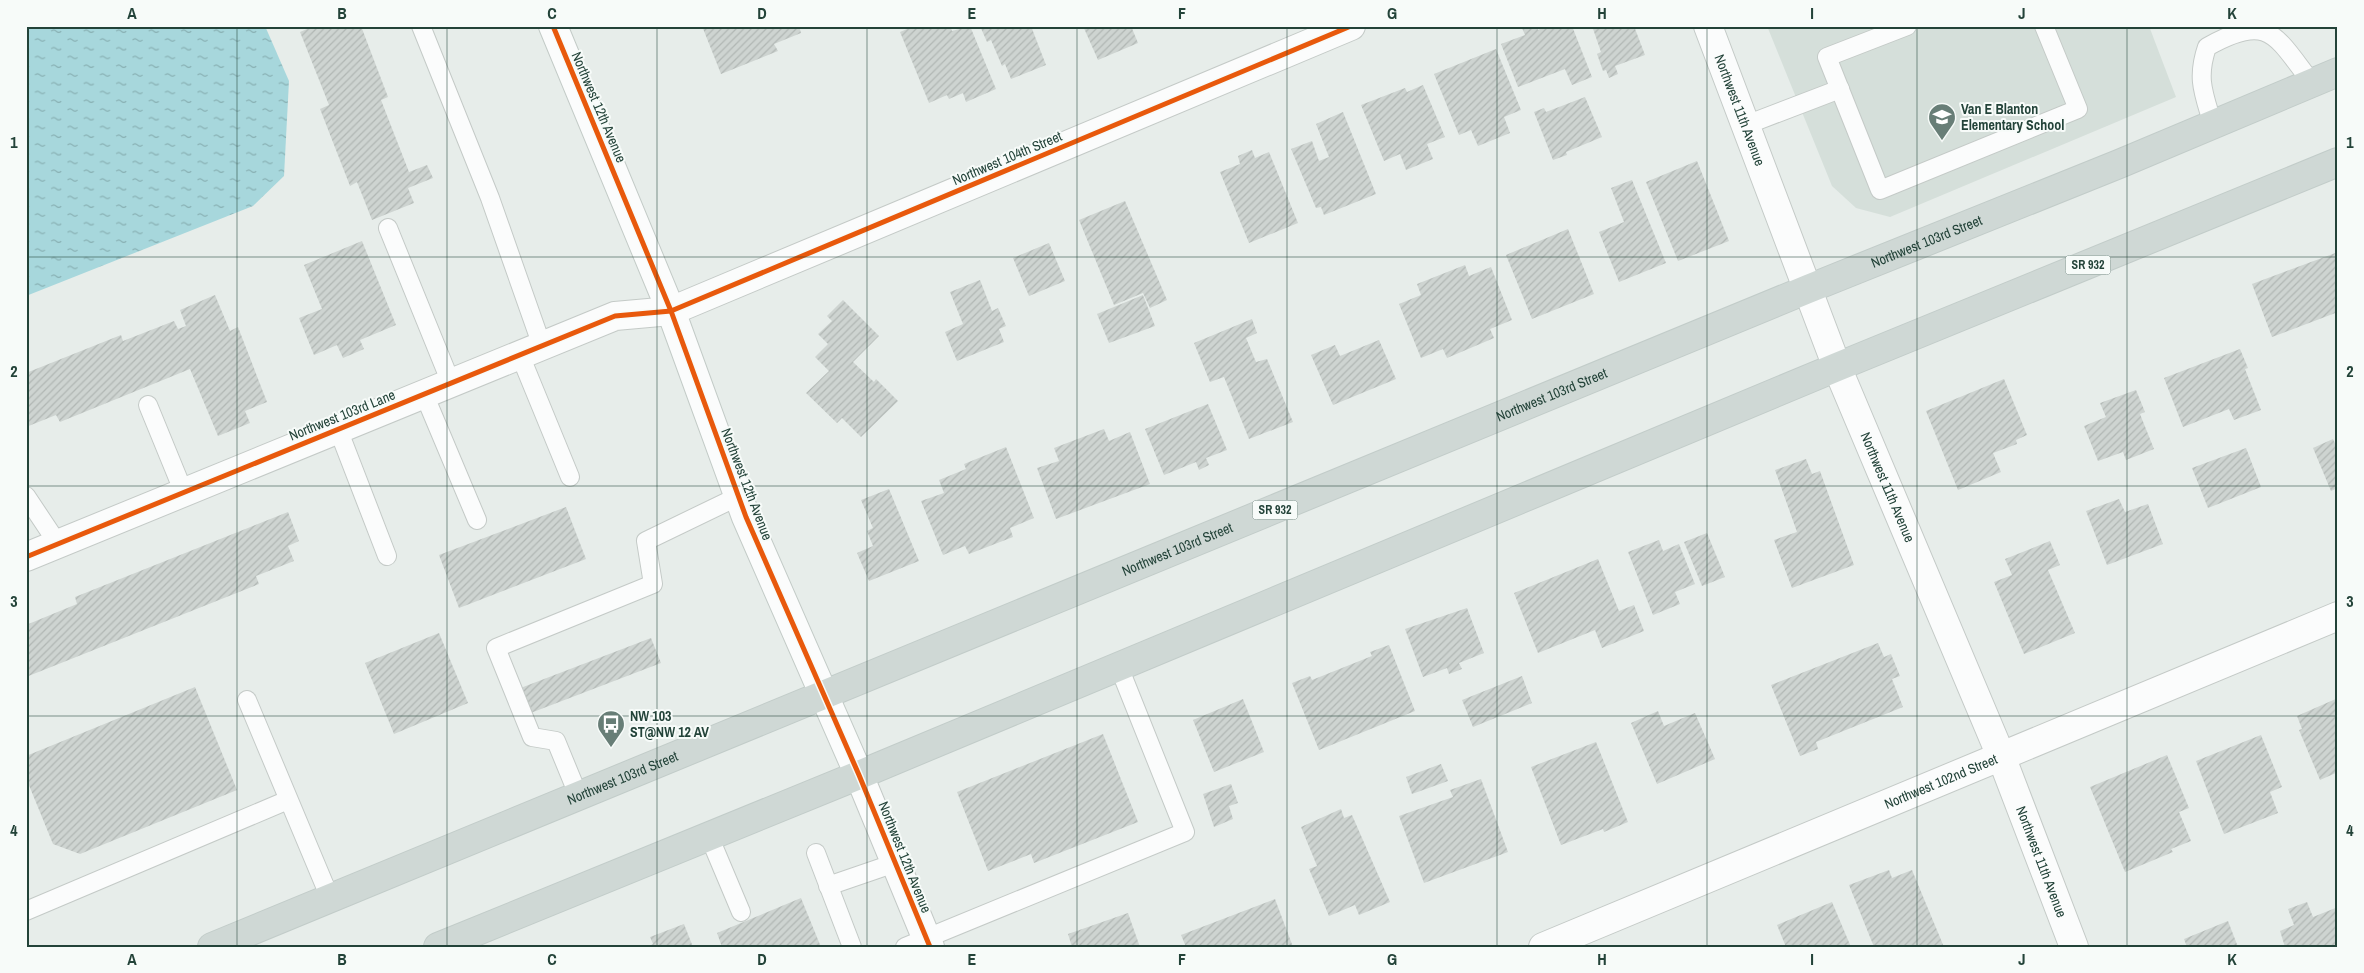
<svg xmlns="http://www.w3.org/2000/svg" width="2364" height="973" viewBox="0 0 2364 973" font-family="'Archivo Narrow',sans-serif">
<defs>
<pattern id="water-ripples" width="26" height="14" patternUnits="userSpaceOnUse" patternTransform="scale(1.25)"><rect width="26" height="14" fill="#a7d7dc"/><path d="M2 4q2-2 4 0t4 0M15 11q2-2 4 0t4 0" fill="none" stroke="#88b0b3"/></pattern>
<pattern id="building-hatch" width="6" height="6" patternUnits="userSpaceOnUse" patternTransform="scale(1.25)"><rect width="6" height="6" fill="#ced4d1"/><path d="M-1 1l2-2M0 6l6-6M5 7l2-2" fill="none" stroke="#b1b7b4"/></pattern>
</defs>
<rect width="100%" height="100%" fill="#e7edea"/>
<polygon fill="#d5dfda" points="1767,26 2149,26 2176,97 1890,217 1856,208 1832,186"/>
<polygon fill="url(#water-ripples)" points="26,26 265,26 289,81 284,176 253,206 26,296"/>
<g fill="url(#building-hatch)">
<polygon points="306,26 361,26 388,97 381,100 409,172 427,165 433,178 408,188 414,203 372,220 357,182 350,186 320,109 329,105 300,32 307,29"/>
<polygon points="702,26 799,26 801,33 774,44 778,51 721,74"/>
<polygon points="914,26 950,26 952,31 970,26 996,89 966,102 963,93 949,99 947,95 929,103 900,32"/>
<polygon points="980,26 1031,26 1046,65 1011,79 1005,64 1002,66 991,40 987,42"/>
<polygon points="1083,26 1131,26 1138,43 1098,60"/>
<polygon points="1527,26 1537,26 1538,30 1547,26 1572,26 1592,77 1572,85 1565,69 1518,87 1501,44 1525,35 1522,28"/>
<polygon points="1592,26 1634,26 1645,55 1615,66 1618,74 1609,78 1606,70 1603,71 1597,54 1601,52"/>
<polygon points="1496,49 1521,110 1504,117 1510,133 1478,146 1471,130 1459,135 1434,74"/>
<polygon points="1423,85 1445,137 1427,144 1433,159 1406,170 1400,154 1384,161 1361,105 1405,88 1407,92"/>
<polygon points="1585,97 1602,137 1566,152 1567,155 1553,160 1534,112 1544,108 1546,112"/>
<polygon points="1343,112 1376,194 1324,215 1321,207 1316,208 1291,149 1312,141 1319,161 1329,157 1316,124"/>
<polygon points="1252,150 1255,158 1269,152 1298,223 1249,243 1220,172 1240,164 1238,156"/>
<polygon points="1697,161 1729,241 1678,261 1646,182"/>
<polygon points="1632,180 1666,263 1619,282 1599,232 1624,222 1611,188"/>
<polygon points="1125,201 1167,300 1150,308 1143,293 1114,305 1079,220"/>
<polygon points="1568,229 1594,294 1532,319 1506,255"/>
<polygon points="362,241 396,325 360,340 364,349 343,358 337,345 314,355 299,318 322,309 304,265"/>
<polygon points="1049,243 1065,281 1029,296 1013,258"/>
<polygon points="2338,252 2338,312 2272,337 2252,284"/>
<polygon points="1465,265 1469,276 1491,267 1512,320 1490,329 1494,338 1447,358 1443,349 1421,358 1399,304 1421,295 1417,284"/>
<polygon points="980,280 992,311 998,308 1006,326 999,329 1004,342 957,361 945,332 963,324 950,292"/>
<polygon points="215,295 230,331 238,327 267,402 245,411 250,423 218,436 190,369 60,422 56,415 26,427 26,373 121,335 123,341 174,321 178,329 186,326 180,310"/>
<polygon points="1143,295 1155,326 1109,343 1097,314"/>
<polygon points="843,300 879,336 853,362 874,382 876,379 898,401 861,437 842,418 837,423 806,393 829,371 815,357 828,344 818,334 832,321 827,316"/>
<polygon points="1252,319 1257,333 1246,338 1256,362 1267,359 1293,422 1249,439 1224,377 1210,382 1194,343"/>
<polygon points="1379,340 1396,379 1333,405 1311,355 1335,345 1340,356"/>
<polygon points="2240,349 2248,368 2245,369 2261,410 2234,420 2229,409 2183,427 2164,378"/>
<polygon points="2004,379 2027,435 2016,440 2017,444 1993,453 2001,472 1958,490 1926,411"/>
<polygon points="2136,390 2145,412 2140,414 2154,449 2126,460 2123,452 2098,461 2084,426 2106,417 2100,403"/>
<polygon points="1208,404 1227,450 1206,458 1209,465 1199,470 1196,462 1164,475 1145,429"/>
<polygon points="1104,429 1109,441 1130,432 1150,484 1056,519 1037,468 1059,461 1054,448"/>
<polygon points="2333,439 2338,450 2338,488 2331,491 2313,448"/>
<polygon points="1006,447 1034,518 1010,528 1013,537 969,554 965,546 943,555 921,501 944,493 939,480 966,469 964,464"/>
<polygon points="2246,448 2261,487 2208,508 2192,468"/>
<polygon points="1806,459 1812,474 1820,471 1854,565 1792,588 1774,540 1797,532 1775,470"/>
<polygon points="889,489 919,561 869,581 857,553 873,546 867,531 873,528 861,500"/>
<polygon points="2119,499 2125,512 2148,504 2163,544 2107,565 2086,511"/>
<polygon points="566,507 586,559 459,608 439,555"/>
<polygon points="288,512 299,541 288,546 294,561 256,576 259,584 26,677 26,625 77,604 75,597"/>
<polygon points="1707,533 1725,577 1702,586 1684,542"/>
<polygon points="1659,540 1663,551 1679,544 1695,584 1675,592 1680,604 1653,615 1628,552"/>
<polygon points="2050,541 2060,565 2048,570 2075,633 2024,654 1994,582 2012,575 2005,559"/>
<polygon points="1598,559 1619,611 1634,605 1644,631 1602,648 1595,630 1538,653 1514,593"/>
<polygon points="1467,608 1484,653 1459,663 1462,669 1449,674 1447,668 1423,677 1405,629"/>
<polygon points="439,633 468,703 394,734 365,663"/>
<polygon points="651,638 661,663 528,714 518,689"/>
<polygon points="1878,643 1884,657 1891,654 1900,676 1892,679 1903,707 1816,742 1818,749 1800,756 1771,685"/>
<polygon points="1389,645 1415,711 1319,750 1292,683 1310,676 1312,680 1372,656 1370,652"/>
<polygon points="1522,676 1532,703 1473,727 1462,700"/>
<polygon points="195,687 237,790 80,854 53,844 26,778 26,756"/>
<polygon points="2338,698 2338,772 2320,780 2299,730 2302,729 2297,716"/>
<polygon points="1243,699 1264,752 1214,772 1193,720"/>
<polygon points="1658,711 1664,726 1695,713 1715,759 1657,784 1631,723"/>
<polygon points="1103,734 1138,822 1034,863 1031,854 988,871 957,792"/>
<polygon points="2261,735 2282,787 2270,792 2278,813 2224,834 2196,761"/>
<polygon points="1596,742 1628,822 1604,832 1603,829 1561,845 1531,767"/>
<polygon points="2167,755 2189,808 2179,812 2191,841 2171,849 2173,852 2125,872 2090,787"/>
<polygon points="1441,764 1448,781 1412,794 1406,777"/>
<polygon points="1481,779 1508,852 1424,883 1399,816 1453,797 1450,790"/>
<polygon points="1231,784 1238,803 1229,806 1233,819 1214,827 1203,794"/>
<polygon points="1341,809 1344,818 1352,815 1390,902 1359,915 1355,905 1329,916 1309,869 1317,866 1301,827"/>
<polygon points="1889,870 1892,878 1912,870 1944,947 1874,947 1849,885"/>
<polygon points="801,898 821,947 722,947 717,933"/>
<polygon points="1275,899 1293,947 1186,947 1181,935"/>
<polygon points="1832,902 1851,947 1786,947 1777,925"/>
<polygon points="2307,902 2313,917 2338,907 2338,947 2285,947 2280,931 2294,925 2288,909"/>
<polygon points="1128,913 1140,947 1072,947 1068,934"/>
<polygon points="2228,921 2238,947 2187,947 2184,939"/>
<polygon points="684,924 693,947 647,947 653,944 650,937"/>
</g>
<g fill="none" stroke-linecap="round" stroke-linejoin="round">
<g stroke="#c4cac7" stroke-width="20">
<g id="lane">
<polyline points="421,26 490,198 542,346"/>
<polyline points="1907,26 1827,57 1880,190 2078,109 2044,26"/>
<polyline points="1746,125 1840,89"/>
<path d="M2213 125C2204 94 2196 79 2207 47 2269 12 2275 35 2312 83"/>
<polyline points="388,228 451,383"/>
<polyline points="520,355 570,477"/>
<polyline points="424,394 477,520"/>
<polyline points="148,405 184,493"/>
<polyline points="338,429 387,556"/>
<polyline points="26,496 58,544"/>
<polyline points="247,700 330,898"/>
<polyline points="579,797 556,741 532,737 496,648 653,584 646,541 739,496"/>
<polyline points="709,836 741,912"/>
<polyline points="816,853 852,947"/>
<polyline points="828,886 895,863"/>
<polyline points="26,911 288,800"/>
<polyline points="905,947 1185,832 1119,667"/>
</g>
</g>
<g stroke="#c4cac7" stroke-width="30">
<g id="street">
<path id="s1" d="M1708 26 1837 367 2001 756 2074 947"/>
<polyline points="26,557 615,316 671,311 1351,26"/>
<polyline points="859,775 930,947"/>
<path id="s2" d="M1543 947 2338 616"/>
</g>
</g>
<g stroke="#c3cbc7" stroke-width="30">
<polyline id="secondary" points="553,26 671,311 746,517 859,775"/>
</g>
<g stroke="#c2ccc9" stroke-width="30">
<g id="primary">
<path id="s3" d="M212 947 1808 289 2119 164 2338 72"/>
<polyline points="438,947 859,775 1837,367 2338,162"/>
</g>
</g>
<use href="#lane" stroke="#fbfcfc" stroke-width="18"/>
<use href="#street" stroke="#fbfcfc" stroke-width="28"/>
<use href="#secondary" stroke="#fbfcfc" stroke-width="28"/>
<use href="#primary" stroke="#cfd8d5" stroke-width="28"/>
<g stroke="#f7fbf9" stroke-width="8">
<g id="cycleway">
<polyline points="553,26 671,311 746,517 859,775 930,947"/>
<polyline points="26,557 615,316 671,311 1351,26"/>
</g>
</g>
<use href="#cycleway" stroke="#e8590c" stroke-width="5"/>
</g>
<path fill="none" stroke="#234339" stroke-width="1" stroke-opacity="0.55" d="M237 26V947M447 26V947M657 26V947M867 26V947M1077 26V947M1287 26V947M1497 26V947M1707 26V947M1917 26V947M2127 26V947M26 257H2338M26 486H2338M26 716H2338"/>
<defs>
<g id="school-pin" transform="scale(1.4375)"><path d="M0 17L-7.5 6A9.5 9.5 0 1 1 7.5 6Z" fill="#687e77" stroke="#f7fbf9"/><path d="M0-5L7-2L0 1L-7-2ZM-4 1L0 2.5L4 1V4Q0 6-4 4Z" fill="#fff"/></g>
<g id="bus-pin" transform="scale(1.4375)"><path d="M0 17L-7.5 6A9.5 9.5 0 1 1 7.5 6Z" fill="#687e77" stroke="#f7fbf9"/><path d="M-5-6H5V4H4V6H2V4H-2V6H-4V4H-5ZM-3.5-4V0h7V-4ZM-3.5 1.2v1.5H-2V1.2ZM2 1.2v1.5H3.5V1.2Z" fill="#fff"/></g>
</defs>
<g fill-rule="evenodd">
<use href="#school-pin" x="1942" y="117"/>
<use href="#bus-pin" x="611" y="724"/>
</g>
<g text-anchor="middle" dominant-baseline="central" stroke-width="4" stroke-linejoin="round" paint-order="stroke">
<g fill="#f7fbf9" stroke="#637a73" stroke-width="1">
<rect x="2065.5" y="255.5" width="45" height="19" rx="4"/>
<rect x="1252.5" y="500.5" width="45" height="19" rx="4"/>
</g>
<g font-size="12" font-weight="bold" fill="#234339">
<text x="2088" y="265">SR 932</text>
<text x="1275" y="510">SR 932</text>
</g>
<g font-size="14" fill="#234339" stroke="#f7fbf9">
<text transform="translate(599 107) rotate(67)">Northwest 12th Avenue</text>
<text stroke="none"><textPath href="#s1" startOffset="90">Northwest 11th Avenue</textPath></text>
<text transform="translate(1007 158) rotate(-23)">Northwest 104th Street</text>
<text stroke="none"><textPath href="#s3" startOffset="1854">Northwest 103rd Street</textPath></text>
<text stroke="none"><textPath href="#s3" startOffset="1449">Northwest 103rd Street</textPath></text>
<text transform="translate(342 415) rotate(-22)">Northwest 103rd Lane</text>
<text transform="translate(747 484) rotate(69)">Northwest 12th Avenue</text>
<text stroke="none"><textPath href="#s1" startOffset="495">Northwest 11th Avenue</textPath></text>
<text stroke="none"><textPath href="#s3" startOffset="1044">Northwest 103rd Street</textPath></text>
<text stroke="none"><textPath href="#s3" startOffset="444">Northwest 103rd Street</textPath></text>
<text stroke="none"><textPath href="#s2" startOffset="431">Northwest 102nd Street</textPath></text>
<text transform="translate(905 857) rotate(68)">Northwest 12th Avenue</text>
<text stroke="none"><textPath href="#s1" startOffset="900">Northwest 11th Avenue</textPath></text>
</g>
<g font-size="14" font-weight="bold" fill="#234339" stroke="#f7fbf9" text-anchor="start">
<text x="1961" y="109">Van E Blanton<tspan x="1961" dy="16">Elementary School</tspan></text>
<text x="630" y="716">NW 103<tspan x="630" dy="16">ST@NW 12 AV</tspan></text>
</g>
</g>
<rect width="2364" height="973" fill="none" stroke="#f7fbf9" stroke-width="55"/>
<rect x="28" y="28" width="2308" height="918" fill="none" stroke="#234339" stroke-width="2"/>
<g font-size="16" text-anchor="middle" font-weight="bold" fill="#234339">
<text x="132" y="19">A</text>
<text x="342" y="19">B</text>
<text x="552" y="19">C</text>
<text x="762" y="19">D</text>
<text x="972" y="19">E</text>
<text x="1182" y="19">F</text>
<text x="1392" y="19">G</text>
<text x="1602" y="19">H</text>
<text x="1812" y="19">I</text>
<text x="2022" y="19">J</text>
<text x="2232" y="19">K</text>
<text x="14" y="148">1</text>
<text x="2350" y="148">1</text>
<text x="14" y="377">2</text>
<text x="2350" y="377">2</text>
<text x="14" y="607">3</text>
<text x="2350" y="607">3</text>
<text x="14" y="836">4</text>
<text x="2350" y="836">4</text>
<text x="132" y="965">A</text>
<text x="342" y="965">B</text>
<text x="552" y="965">C</text>
<text x="762" y="965">D</text>
<text x="972" y="965">E</text>
<text x="1182" y="965">F</text>
<text x="1392" y="965">G</text>
<text x="1602" y="965">H</text>
<text x="1812" y="965">I</text>
<text x="2022" y="965">J</text>
<text x="2232" y="965">K</text>
</g>
</svg>
